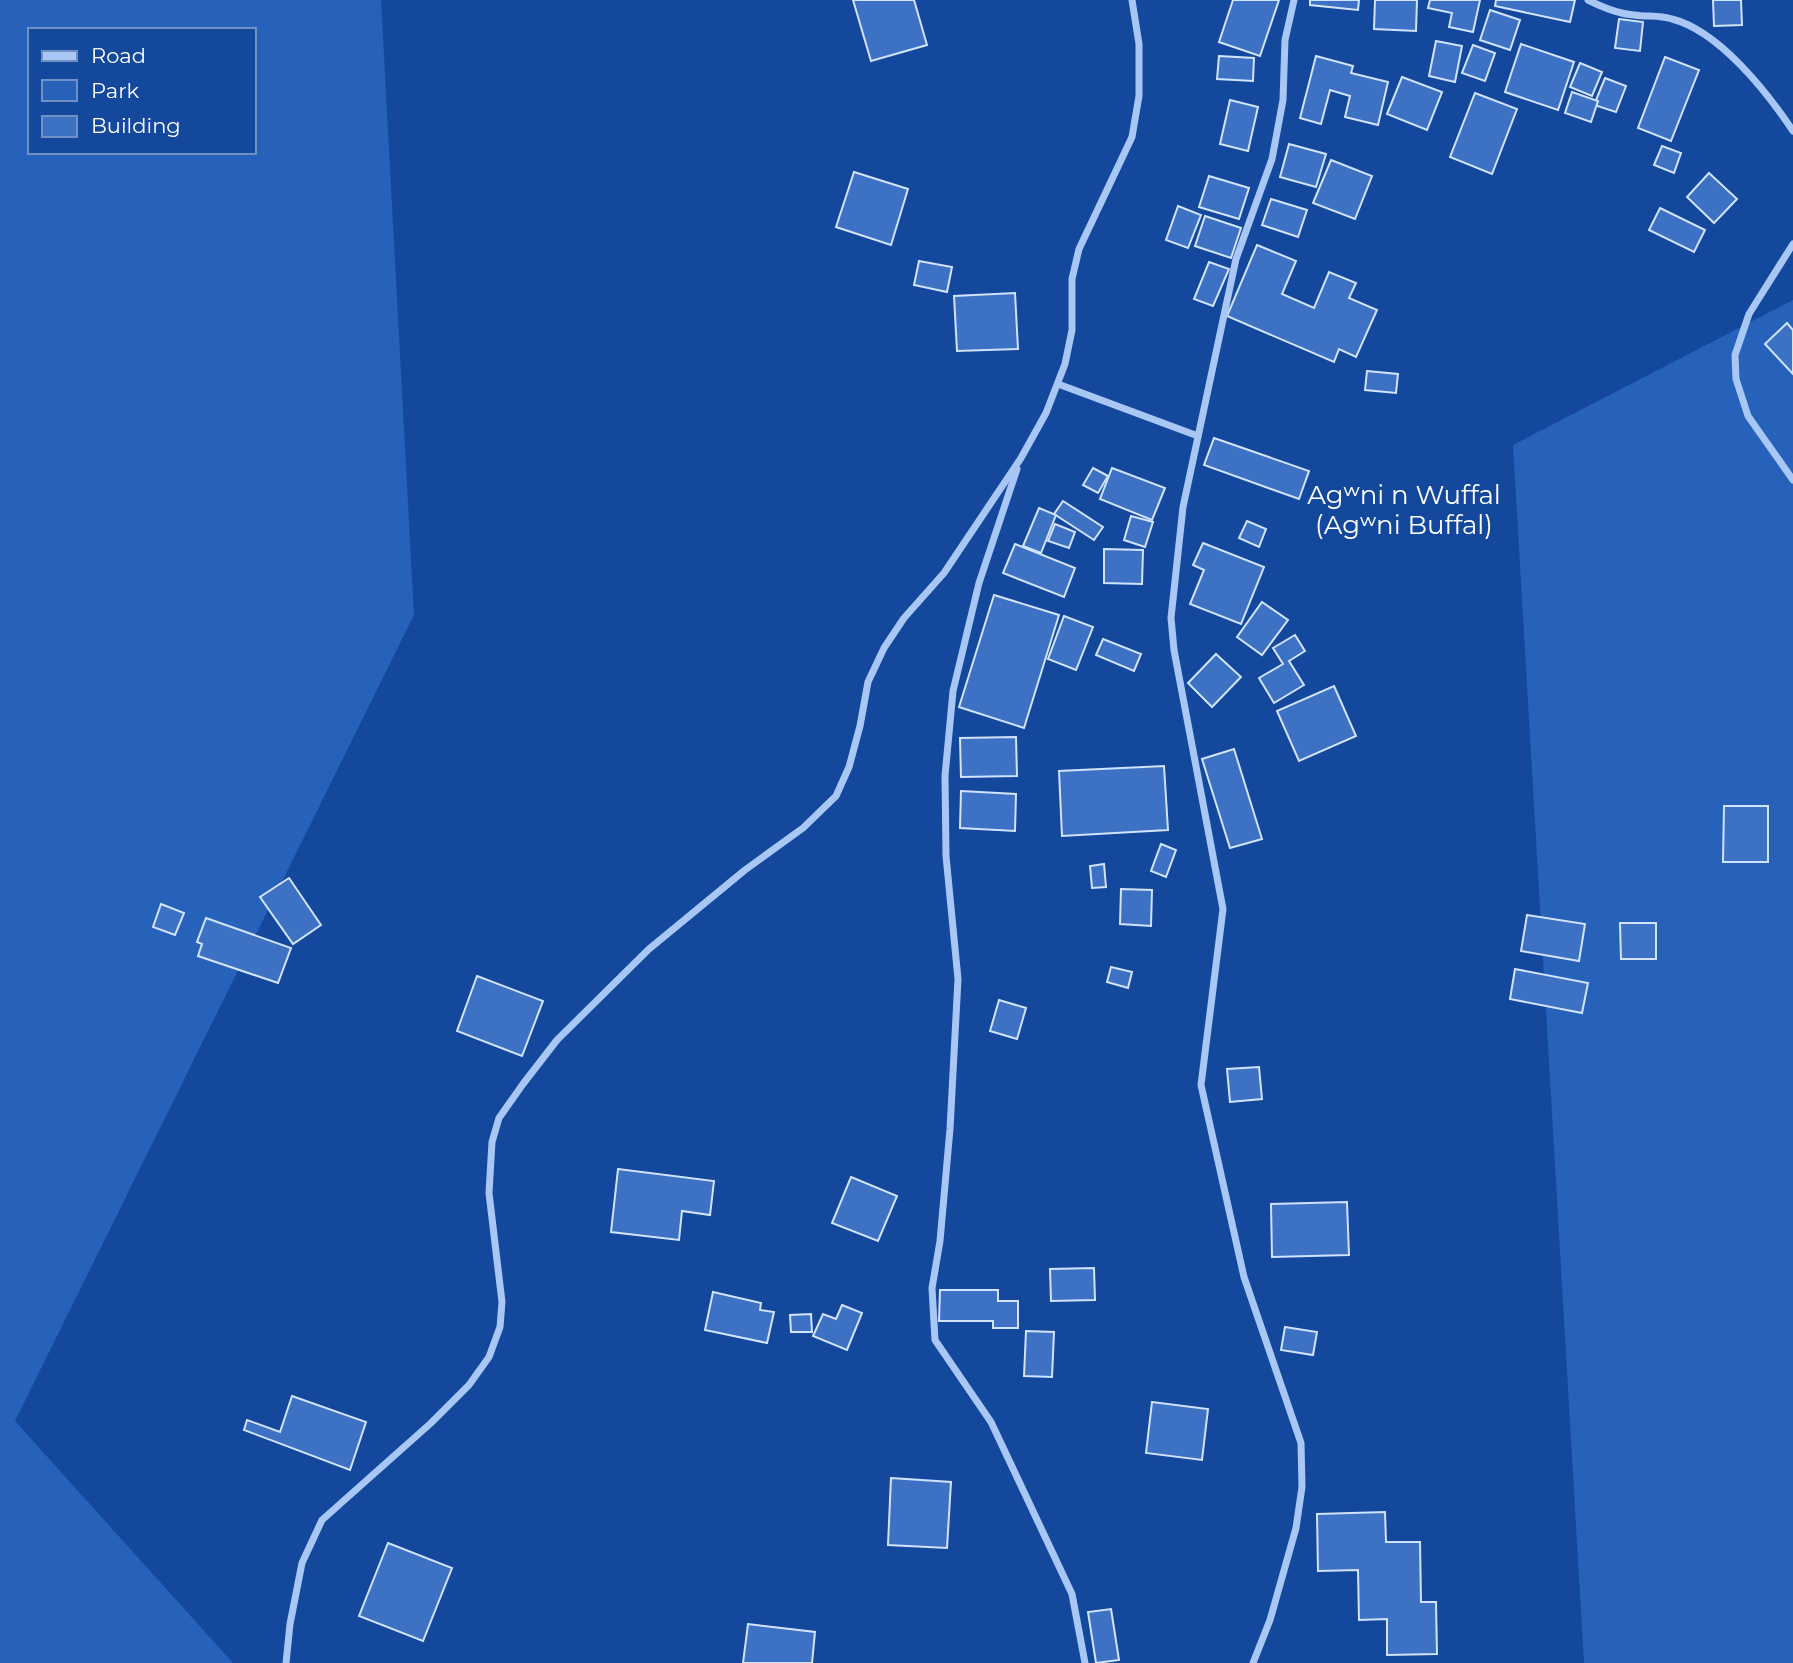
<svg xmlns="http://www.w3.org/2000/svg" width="1793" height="1663" viewBox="0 0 1793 1663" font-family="Montserrat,sans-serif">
<rect width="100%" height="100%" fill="#13489c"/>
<g fill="#2661ba" fill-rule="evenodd">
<path d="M0 0H381L414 615 15 1421 233 1663H0ZM30 30H254V152H30Z"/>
<polygon points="1793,300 1793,1663 1584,1663 1513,445"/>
</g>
<g fill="#3c71c3" stroke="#d1e3fd" stroke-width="2">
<polygon points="853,0 914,0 927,45 871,61"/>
<polygon points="1233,0 1279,0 1260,56 1219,42"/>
<polygon points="1310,0 1359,0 1358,10 1310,5"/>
<polygon points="1375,0 1417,0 1416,31 1374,29"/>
<polygon points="1430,0 1480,0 1473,32 1449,27 1452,13 1428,8"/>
<polygon points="1496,0 1575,0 1570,22 1495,6"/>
<polygon points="1713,0 1741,0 1742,25 1714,26"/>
<polygon points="1490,10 1520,20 1510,50 1480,40"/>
<polygon points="1619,19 1643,22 1640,51 1615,48"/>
<polygon points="1436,41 1462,46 1455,82 1429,76"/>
<polygon points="1521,44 1574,62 1558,110 1505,92"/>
<polygon points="1473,45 1495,53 1485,81 1462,73"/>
<polygon points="1219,56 1254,58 1253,81 1217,79"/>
<polygon points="1316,56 1353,66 1351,73 1388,82 1378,125 1345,117 1350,96 1330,90 1321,124 1300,118"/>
<polygon points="1665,57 1699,70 1671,141 1638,128"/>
<polygon points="1580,63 1602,72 1592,96 1570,87"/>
<polygon points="1402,77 1442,92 1427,130 1387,114"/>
<polygon points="1605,78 1626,86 1616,112 1594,105"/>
<polygon points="1572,92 1598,101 1591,122 1565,113"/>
<polygon points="1475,93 1517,109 1492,174 1450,157"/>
<polygon points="1230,100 1258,107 1248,151 1220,144"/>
<polygon points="1289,144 1326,154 1316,187 1280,177"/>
<polygon points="1662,146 1681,153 1674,173 1654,165"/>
<polygon points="1331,160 1372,176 1355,219 1313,203"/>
<polygon points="854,172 908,189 891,245 836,227"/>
<polygon points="1709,173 1737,199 1714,223 1687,197"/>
<polygon points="1209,176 1249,188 1239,219 1199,207"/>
<polygon points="1271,199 1307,210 1298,237 1262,225"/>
<polygon points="1178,206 1201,215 1188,248 1166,240"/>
<polygon points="1660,208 1705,230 1694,252 1649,230"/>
<polygon points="1205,216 1241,228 1231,258 1195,246"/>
<polygon points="1257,245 1296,261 1282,294 1314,308 1329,272 1356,283 1349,298 1377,310 1356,357 1339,349 1334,362 1227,316"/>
<polygon points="919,261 952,267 947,292 914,285"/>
<polygon points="1209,262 1229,269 1213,306 1194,299"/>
<polygon points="1015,293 1018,349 957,351 954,296"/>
<polygon points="1787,323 1793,330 1793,374 1765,344"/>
<polygon points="1367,371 1398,374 1396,393 1365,390"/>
<polygon points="1214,438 1309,471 1299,499 1204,465"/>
<polygon points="1093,468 1108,476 1098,493 1083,485"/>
<polygon points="1112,468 1165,488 1152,520 1100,499"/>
<polygon points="1063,501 1103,527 1094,540 1054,514"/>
<polygon points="1039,508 1056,515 1041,553 1023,546"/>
<polygon points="1131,516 1153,522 1145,547 1124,540"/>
<polygon points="1247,521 1266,529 1259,547 1239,538"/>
<polygon points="1055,524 1075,532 1069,548 1048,541"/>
<polygon points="1203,543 1264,567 1241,624 1190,604 1204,570 1193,565"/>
<polygon points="1015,544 1075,568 1064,597 1003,573"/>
<polygon points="1104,549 1143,550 1142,584 1104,583"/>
<polygon points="994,595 1059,615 1024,728 959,707"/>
<polygon points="1262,602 1288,620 1262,655 1237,637"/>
<polygon points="1064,616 1093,627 1076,670 1048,659"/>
<polygon points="1295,635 1305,651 1289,661 1304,685 1274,703 1259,678 1283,664 1273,648"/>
<polygon points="1103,639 1141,654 1134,671 1096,655"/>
<polygon points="1216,654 1241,677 1212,707 1188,683"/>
<polygon points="1334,686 1356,736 1299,761 1277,711"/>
<polygon points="1016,737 1017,776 961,777 960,738"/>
<polygon points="1234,749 1262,839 1230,848 1202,759"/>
<polygon points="1164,766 1168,830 1062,836 1059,771"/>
<polygon points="961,791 1016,794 1015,831 960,828"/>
<polygon points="1724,806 1768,806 1768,862 1723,862"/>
<polygon points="1161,844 1176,850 1166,877 1151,871"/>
<polygon points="1104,864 1106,887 1092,888 1090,866"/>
<polygon points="289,878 321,925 293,944 260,897"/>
<polygon points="1121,889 1152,890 1151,926 1120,924"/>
<polygon points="161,904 184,913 175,935 153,927"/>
<polygon points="1527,915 1585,924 1579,961 1521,951"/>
<polygon points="206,918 291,948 278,983 198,956 202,944 197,942"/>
<polygon points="1620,923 1656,923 1656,959 1621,959"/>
<polygon points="1111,967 1132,972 1128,988 1107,982"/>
<polygon points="1515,969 1588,983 1582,1013 1510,999"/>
<polygon points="477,976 543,1001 522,1056 457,1031"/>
<polygon points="999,1000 1026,1008 1017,1039 990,1031"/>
<polygon points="1259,1067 1262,1099 1230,1102 1227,1069"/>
<polygon points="618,1169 714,1181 710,1215 682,1211 679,1240 611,1232"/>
<polygon points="851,1177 897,1196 878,1241 832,1223"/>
<polygon points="1347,1202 1349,1255 1272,1257 1271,1204"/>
<polygon points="1094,1268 1095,1300 1051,1301 1050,1269"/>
<polygon points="940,1290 998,1290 998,1301 1018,1301 1018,1328 993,1328 993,1321 939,1321"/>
<polygon points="713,1292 761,1303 760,1310 774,1312 767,1343 705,1330"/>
<polygon points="842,1305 862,1313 847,1350 813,1336 823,1314 836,1319"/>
<polygon points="811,1314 812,1332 791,1332 790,1315"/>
<polygon points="1285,1327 1317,1332 1313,1355 1281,1350"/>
<polygon points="1026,1331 1054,1332 1052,1377 1024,1376"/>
<polygon points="292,1396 366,1422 350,1470 244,1430 247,1420 280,1432"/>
<polygon points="1152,1402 1208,1409 1202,1460 1146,1453"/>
<polygon points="891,1478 951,1482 947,1548 888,1545"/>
<polygon points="1385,1512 1386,1542 1420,1542 1421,1602 1436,1602 1437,1654 1387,1655 1387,1619 1359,1620 1358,1570 1318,1571 1317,1514"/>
<polygon points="388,1543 452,1568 423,1641 359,1616"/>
<polygon points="1111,1609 1119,1660 1096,1663 1088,1612"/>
<polygon points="748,1624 815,1632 812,1663 743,1663"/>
</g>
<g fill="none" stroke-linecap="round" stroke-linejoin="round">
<g stroke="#a8c7f4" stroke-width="7">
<path d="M1588 0C1602 7 1619 14 1634 15 1647 17 1659 15 1672 19 1719 31 1767 92 1793 131"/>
<polyline points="1793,244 1749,314 1735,355 1736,379 1748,416 1793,480"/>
<polyline points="1058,384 1198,436"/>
<polyline points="1017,469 979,583 953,691 945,776 946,856 958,979 950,1129 940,1241 932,1288 935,1340 991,1422 1072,1594 1085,1663"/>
<polyline points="286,1663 290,1624 302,1563 322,1520 431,1423 469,1385 489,1357 500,1327 502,1302 489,1193 492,1142 499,1118 523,1084 557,1040 649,949 745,870 803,828 836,796 849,767 860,726 868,682 884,648 904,618 944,573 1021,458 1046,413 1065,364 1072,330 1072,279 1079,249 1132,137 1139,96 1139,44 1132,0"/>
<polyline points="1253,1663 1270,1620 1296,1528 1302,1487 1301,1443 1244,1277 1201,1085 1223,909 1174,650 1171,618 1183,507 1236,259 1272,159 1283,100 1285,40 1294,0"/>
</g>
</g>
<g text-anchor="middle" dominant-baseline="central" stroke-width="5" stroke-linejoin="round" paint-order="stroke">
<g font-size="26" fill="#fff" stroke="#13489c">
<text x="1404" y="495">Agʷni n Wuffal<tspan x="1404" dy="30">(Agʷni Buffal)</tspan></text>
</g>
</g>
<rect x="28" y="28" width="228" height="126" fill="#13489c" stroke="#7191c4" stroke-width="2"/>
<rect x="42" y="51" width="35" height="10" fill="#a8c7f4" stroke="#7191c4" stroke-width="2"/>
<text x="91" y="63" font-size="21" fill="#ffffff">Road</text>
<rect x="42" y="80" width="35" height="21" fill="#2661ba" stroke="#7191c4" stroke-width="2"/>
<text x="91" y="98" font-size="21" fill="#ffffff">Park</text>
<rect x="42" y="116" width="35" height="21" fill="#3c71c3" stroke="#7191c4" stroke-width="2"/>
<text x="91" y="133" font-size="21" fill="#ffffff">Building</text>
</svg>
